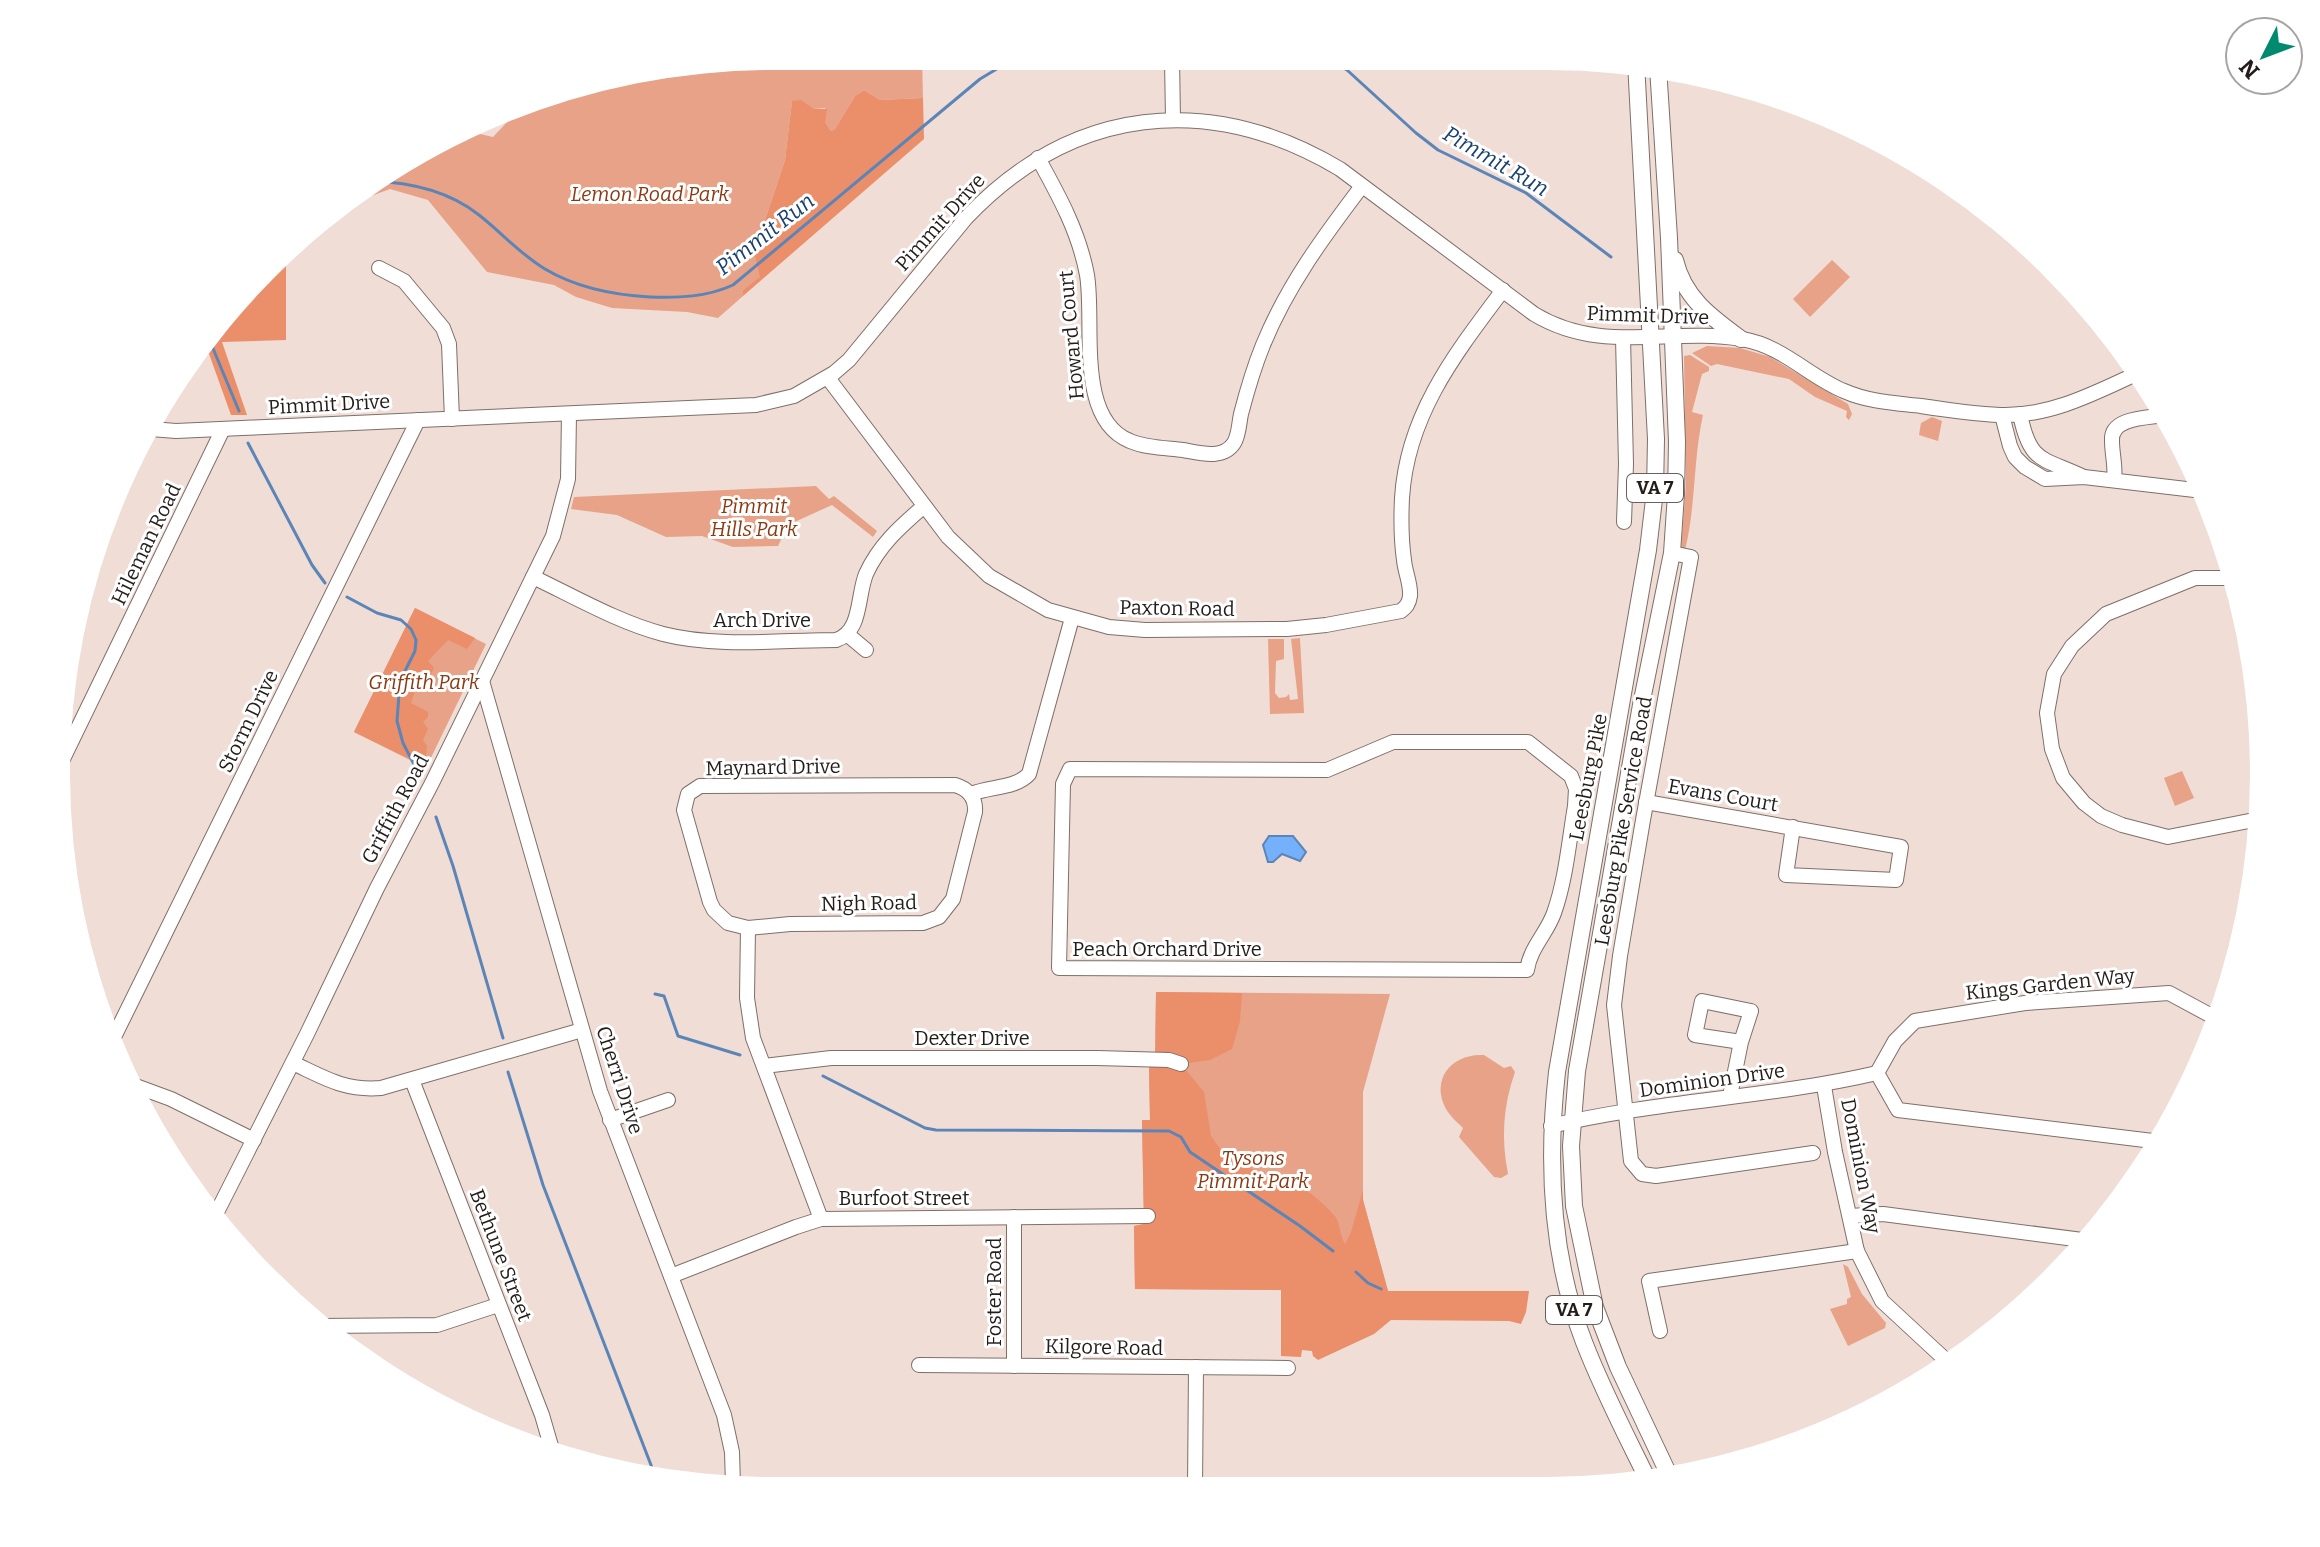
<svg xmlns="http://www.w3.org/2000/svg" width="2320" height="1547" viewBox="0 0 2320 1547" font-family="Bitter,serif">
<rect width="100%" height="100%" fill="#efddd6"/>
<g fill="#e7a287">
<polygon points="774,56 922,57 923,98 880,100 864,90 855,96 835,129 831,131 825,122 825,108 814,109 792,101 785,160 754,253 761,277 743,290 743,296 718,318 687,312 612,308 576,297 554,285 487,272 428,200 390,189 344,206 375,177 467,131 493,137 524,104 543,94"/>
<polygon points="1832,260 1850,277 1810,317 1793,299"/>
<polygon points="1707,346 1740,348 1770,357 1848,404 1852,414 1849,420 1846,417 1847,411 1815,397 1789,379 1717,364 1711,366 1692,353"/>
<path d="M1690 355 1709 367V371L1702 374 1692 412 1703 415C1693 460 1696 506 1685 550L1681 548 1686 485 1684 356Z"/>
<polygon points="1932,417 1942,421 1938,441 1919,435 1921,423"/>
<polygon points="816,486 829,499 834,496 877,531 873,537 832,505 788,525 778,546 733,547 702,536 666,537 617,515 571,509 574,497"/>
<polygon points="415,608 486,644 426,768 354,732"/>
<polygon points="1300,638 1304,713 1270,714 1268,639 1284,639 1284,659 1276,661 1275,693 1279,698 1286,697 1289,694 1290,700 1298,699 1291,639"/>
<polygon points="2182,771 2194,798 2175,806 2164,778"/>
<polygon points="1156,992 1390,994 1363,1092 1363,1200 1388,1291 1135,1289 1134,1226 1144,1224 1142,1120 1150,1120 1149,1066 1155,1066"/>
<path d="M1484 1055 1504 1068 1511 1066 1515 1072C1503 1106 1501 1138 1508 1174L1501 1178 1494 1177 1459 1137 1463 1128C1457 1122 1450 1116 1446 1109 1430 1079 1452 1053 1484 1055Z"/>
<polygon points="1843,1264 1848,1267 1862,1294 1886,1323 1885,1328 1848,1346 1830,1309 1847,1304 1847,1299 1851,1297"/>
</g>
<g fill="#eb8e6a">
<polygon points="864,90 880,100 923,98 924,139 743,296 743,290 760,277 754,253 785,160 792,101 801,100 814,109 827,109 825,122 831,131 835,129 855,96"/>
<polygon points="286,260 286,340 222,342 247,415 231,415 208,351 200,344 205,336"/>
<polygon points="415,608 475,638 467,649 448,640 428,661 434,668 427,682 419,679 411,703 428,712 428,717 423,722 428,729 423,740 427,746 426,756 431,759 426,767 354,732"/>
<path d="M1156 992 1242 993 1240 1021 1232 1049 1210 1060 1181 1064 1204 1092 1211 1136 1226 1157 1228 1168C1252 1159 1255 1176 1273 1184 1283 1189 1294 1187 1304 1190 1312 1192 1333 1213 1337 1219 1340 1227 1340 1236 1345 1244L1351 1232 1363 1190V1200L1388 1291H1529L1526 1312 1521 1324 1509 1321 1391 1320 1374 1334 1318 1360 1313 1356 1312 1351 1302 1350 1301 1357 1281 1356V1290L1135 1289 1134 1226 1144 1224 1142 1120H1150L1149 1066H1155Z"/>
</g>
<polygon fill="#75b1fa" stroke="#5c85b7" stroke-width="2" points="1269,836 1293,836 1306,852 1300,861 1282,854 1273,862 1268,862 1263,845"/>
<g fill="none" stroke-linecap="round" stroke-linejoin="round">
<g stroke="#5c85b7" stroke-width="3">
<polyline points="1329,60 1347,70 1416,133 1438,150 1526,193 1611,257"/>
<path d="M370 181C408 182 449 191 479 215 502 233 520 254 545 269 577 288 613 295 650 297 679 298 707 297 733 285L980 79 1015 58"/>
<polyline points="207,334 239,411"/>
<polyline points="248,443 312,565 325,583"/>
<polyline points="347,597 377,613 401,620 411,629 416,640 415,651 400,681 397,721 403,743 420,776"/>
<polyline points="436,817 453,866 503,1038"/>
<polyline points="655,994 664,996 678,1036 740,1055"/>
<polyline points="508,1072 543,1185 656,1478"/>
<polyline points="823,1076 925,1128 936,1130 1169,1131 1181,1137 1190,1152 1300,1226 1333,1251"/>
<polyline points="1356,1272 1368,1283 1381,1289"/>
</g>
<g stroke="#7f6f69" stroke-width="16">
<g id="minor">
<polyline points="1172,59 1173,120"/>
<path d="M1038 158C1059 196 1079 232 1087 275 1095 323 1075 419 1130 441 1146 448 1166 448 1183 450 1200 453 1223 460 1234 443 1239 435 1239 423 1241 414 1247 391 1254 367 1263 345 1287 286 1324 236 1362 186"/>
<polyline points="379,268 404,281 443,328 449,344 452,419"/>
<polyline points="1623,338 1626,464 1624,522"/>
<path d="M828 378 948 537 989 576 1048 610 1109 627 1145 630 1287 629 1326 625 1401 611C1406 607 1409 604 1410 596 1411 584 1405 572 1404 560 1401 539 1401 519 1402 498 1407 415 1455 354 1503 290"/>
<path d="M2020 414C2030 464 2042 457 2084 477"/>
<polyline points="2002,415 2010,446 2015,457 2025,467 2045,479 2084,477 2203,491"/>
<path d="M151 429 176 431 242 428 756 405 794 396 834 373 849 360 966 218C1072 106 1209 91 1340 169L1534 314C1602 355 1669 327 1742 339 1783 346 1808 376 1844 391 1869 402 1895 403 1921 406 1947 410 1974 414 2000 415 2049 417 2095 393 2138 373"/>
<path d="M2114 480C2116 466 2112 455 2112 441 2110 417 2148 418 2165 415"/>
<polyline points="1672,553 1691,557 1643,820 1620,956 1614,1005 1631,1161 1642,1174 1656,1176 1813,1153"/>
<path d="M533 577C575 597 618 622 663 634 718 648 780 640 836 640 862 632 857 596 866 574 879 545 901 526 924 506"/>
<polyline points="2236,578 2195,578 2106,614 2072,646 2054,674 2047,713 2052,749 2063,778 2084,803 2101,816 2122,825 2168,837 2259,819"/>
<polyline points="848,635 866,650"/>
<polyline points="482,681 600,1091 724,1415 732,1452 733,1485"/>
<path d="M1393 742H1528L1571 776 1576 789 1575 806C1569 841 1566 879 1554 913 1547 933 1530 948 1527 970L1059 968 1063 784 1070 769 1327 770Z"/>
<polyline points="61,763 223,429"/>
<path d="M955 785C969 789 976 798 975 812L953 899 939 917 923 923 790 924 748 928 728 923 714 910 710 902 684 810 688 794 700 786Z"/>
<path d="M971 794C990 786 1015 789 1029 774L1072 618"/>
<polyline points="1646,802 1901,847 1896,880 1786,875 1793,827"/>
<polyline points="748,928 747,998 753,1038 821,1219"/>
<polyline points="113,1039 418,420"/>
<path d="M293 1063C325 1078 345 1091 381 1088L582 1030"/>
<polyline points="764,1066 831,1058 1097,1058 1169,1060 1181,1064"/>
<polyline points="412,1080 542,1415 551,1446"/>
<polyline points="133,1085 171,1099 254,1140"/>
<polyline points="1824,1086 1835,1152 1857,1251 1882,1301 1950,1364"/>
<polyline points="1730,1096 1741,1042 1751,1011 1702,1001 1695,1035 1741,1042"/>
<polyline points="610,1120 668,1100"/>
<path d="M1551 1126C1659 1100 1770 1098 1877 1073"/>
<polyline points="2161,1142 1898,1110 1877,1073 1895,1041 1915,1021 2025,1003 2169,993 2219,1020"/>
<polyline points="217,1212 307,1034 377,888 432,783 553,536 568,479 569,414"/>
<polyline points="1850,1216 1883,1214 2090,1241"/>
<polyline points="1014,1217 1014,1366"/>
<polyline points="671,1276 796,1227 821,1219 1148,1216"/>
<polyline points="320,1326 437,1325 498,1305"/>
<polyline points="1660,1331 1649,1281 1857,1251"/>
<polyline points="919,1365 1288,1368"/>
<polyline points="1195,1487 1196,1367"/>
</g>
</g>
<g stroke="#7f6f69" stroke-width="18">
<g id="major">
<path d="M1636 62 1656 439 1655 491 1648 550 1557 1072C1547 1161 1551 1257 1584 1342 1602 1389 1626 1435 1648 1480"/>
<polyline points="1658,67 1669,238 1677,442 1676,494 1672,553 1641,705 1577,1071 1571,1146 1574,1206 1595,1307 1618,1367 1670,1477"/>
<path d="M1675 260C1684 298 1711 317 1741 339"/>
</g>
</g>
<use href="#minor" stroke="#fff" stroke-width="14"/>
<use href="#major" stroke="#fff" stroke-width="16"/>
</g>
<g text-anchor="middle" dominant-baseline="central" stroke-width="6" stroke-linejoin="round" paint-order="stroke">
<g fill="#fff" stroke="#65615f" stroke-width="2">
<rect x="1627" y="474" width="56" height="28" rx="6"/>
<rect x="1546" y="1296" width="56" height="28" rx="6"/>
</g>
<g font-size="18" font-weight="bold" fill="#231d1a">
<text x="1655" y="488">VA 7</text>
<text x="1574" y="1310">VA 7</text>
</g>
<g font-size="20" font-style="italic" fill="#8c3912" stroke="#fff">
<text x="650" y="194">Lemon Road Park</text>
<text x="754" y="506">Pimmit<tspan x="754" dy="23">Hills Park</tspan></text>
<text x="424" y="682">Griffith Park</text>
<text x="1253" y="1158">Tysons<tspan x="1253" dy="23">Pimmit Park</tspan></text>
</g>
<g font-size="20" fill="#231d1a" stroke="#fff">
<text transform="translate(940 222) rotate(-48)">Pimmit Drive</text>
<text transform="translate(1648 315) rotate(2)">Pimmit Drive</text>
<text transform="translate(1071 335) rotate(-95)">Howard Court</text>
<text transform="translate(329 404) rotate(-3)">Pimmit Drive</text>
<text transform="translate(146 544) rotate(-64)">Hileman Road</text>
<text transform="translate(1177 608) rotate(1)">Paxton Road</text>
<text x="762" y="620">Arch Drive</text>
<text transform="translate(248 721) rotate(-64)">Storm Drive</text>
<text transform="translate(773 767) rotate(-1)">Maynard Drive</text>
<text transform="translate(1588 777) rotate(-79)">Leesburg Pike</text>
<text transform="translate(1723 795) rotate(10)">Evans Court</text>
<text transform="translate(395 809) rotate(-62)">Griffith Road</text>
<text transform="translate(1623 821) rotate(-80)">Leesburg Pike Service Road</text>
<text transform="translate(869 903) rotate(-1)">Nigh Road</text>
<text x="1167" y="949">Peach Orchard Drive</text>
<text transform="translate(2050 984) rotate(-6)">Kings Garden Way</text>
<text x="972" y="1038">Dexter Drive</text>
<text transform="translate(620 1080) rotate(72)">Cherri Drive</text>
<text transform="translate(1712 1080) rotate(-8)">Dominion Drive</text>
<text transform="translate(1861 1166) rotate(79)">Dominion Way</text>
<text x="904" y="1198">Burfoot Street</text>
<text transform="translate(501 1255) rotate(69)">Bethune Street</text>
<text transform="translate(994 1292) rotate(-90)">Foster Road</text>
<text transform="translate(1104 1347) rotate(1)">Kilgore Road</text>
</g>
<g font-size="22" font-style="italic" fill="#194170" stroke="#fff">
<text transform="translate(1496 161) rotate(30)">Pimmit Run</text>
<text transform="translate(765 234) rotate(-38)">Pimmit Run</text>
</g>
</g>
<path d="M0 0H2320V1547H0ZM773 70H1547A703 703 0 0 1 2250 773V774A703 703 0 0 1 1547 1477H773A703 703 0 0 1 70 774V773A703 703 0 0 1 773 70Z" fill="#fff" fill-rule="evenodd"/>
<g transform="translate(2264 56) rotate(228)"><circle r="38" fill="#ffffff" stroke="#a7a5a3" stroke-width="2"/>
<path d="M0-6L14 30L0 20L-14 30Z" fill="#008a70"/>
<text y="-12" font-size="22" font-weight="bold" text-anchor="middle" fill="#231d1a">N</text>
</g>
</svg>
